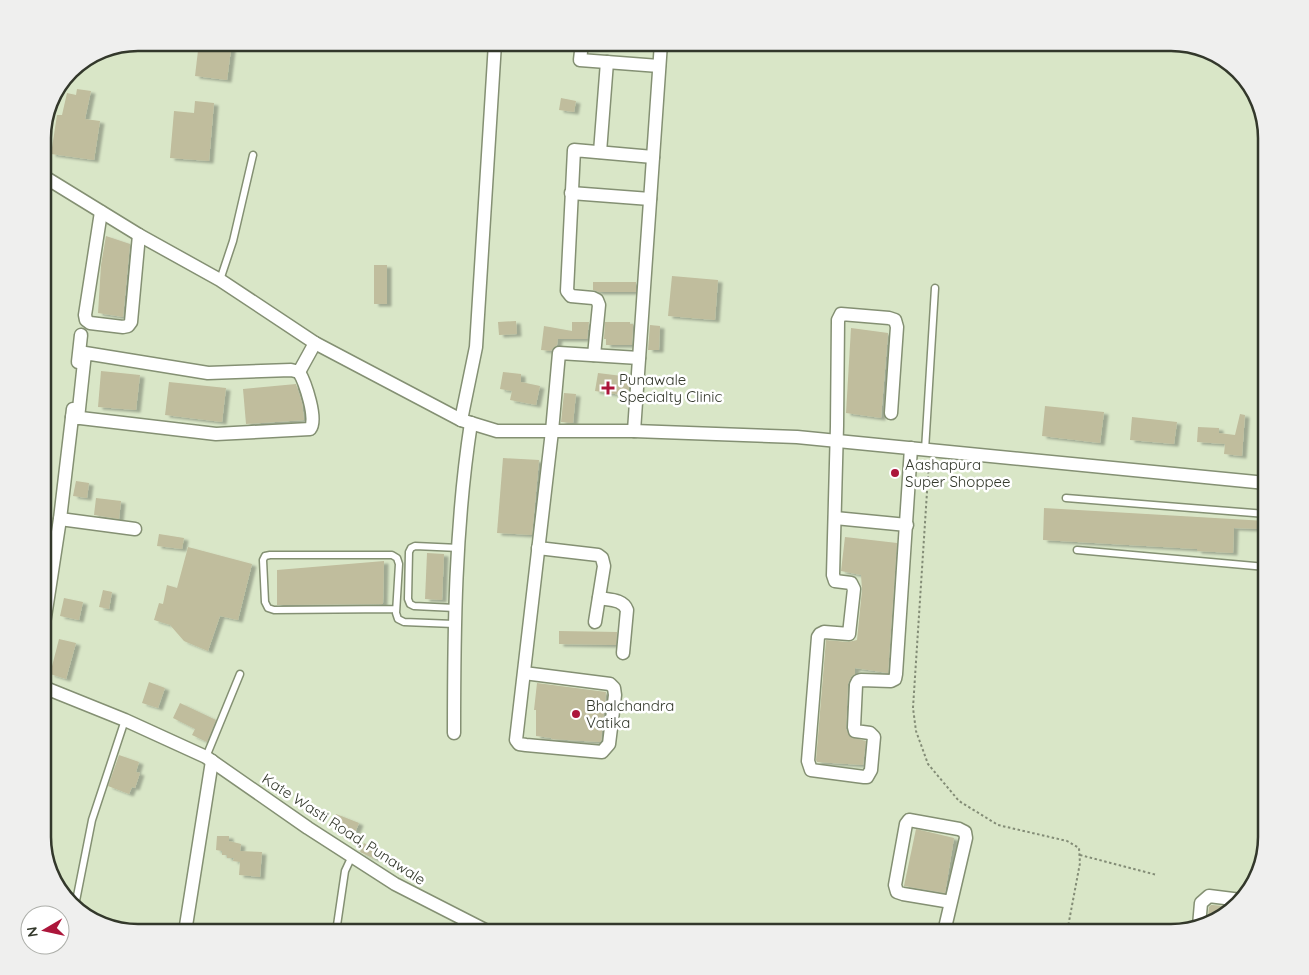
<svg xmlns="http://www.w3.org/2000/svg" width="1309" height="975" viewBox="0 0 1309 975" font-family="Quicksand,sans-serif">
<defs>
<filter id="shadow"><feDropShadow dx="4.5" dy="2.5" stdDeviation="1" flood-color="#0004"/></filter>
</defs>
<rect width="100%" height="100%" fill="#d9e6c7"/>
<g fill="#c0bd9d" filter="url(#shadow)">
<polygon points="199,42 232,42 227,80 195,76"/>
<polygon points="77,89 91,91 85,119 100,121 94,160 51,154 57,115 62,115 67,93 76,95"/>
<polygon points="561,98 576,101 574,112 559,110"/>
<polygon points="195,101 214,103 209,161 170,158 174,111 194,113"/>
<polygon points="106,236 130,244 123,317 98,313 101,265"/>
<rect x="374" y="265" width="13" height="39"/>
<polygon points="672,276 718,280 715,320 668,316"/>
<polygon points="593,282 636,282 636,292 599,292 593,290"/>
<polygon points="516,321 517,334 499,335 498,322"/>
<polygon points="572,322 589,322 587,339 558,339 557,345 553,348 551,351 541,350 544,326 572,331"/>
<polygon points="605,322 630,322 630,324 633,324 632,345 606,345 606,339 604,339"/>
<polygon points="650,325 660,326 659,350 648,350"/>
<polygon points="851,328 888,333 881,418 846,413"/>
<polygon points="101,371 140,375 136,410 98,407"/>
<polygon points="503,372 521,374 521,382 540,386 536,405 510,400 512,391 500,389"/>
<polygon points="598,373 630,377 628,396 595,391"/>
<polygon points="169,382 226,388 222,422 165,415"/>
<polygon points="296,384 302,403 304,420 246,424 243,389"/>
<polygon points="564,393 576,394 573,423 561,422"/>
<polygon points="1045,406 1104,412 1100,443 1042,436"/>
<polygon points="1240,414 1245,415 1242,456 1224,454 1225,444 1197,442 1198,427 1219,428 1219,433 1235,435"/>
<polygon points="1132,417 1177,422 1174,444 1130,440"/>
<polygon points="503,458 539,460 532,535 497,533"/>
<polygon points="76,481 89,483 87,498 73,496"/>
<polygon points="96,498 121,501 119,519 94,515"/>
<polygon points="1044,508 1266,521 1266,555 1257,555 1259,529 1234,528 1233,553 1197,551 1197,549 1043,540"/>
<polygon points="159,534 184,538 182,549 157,546"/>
<polygon points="845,537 897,543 888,673 855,668 855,674 851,677 848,684 846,729 850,737 866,741 863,765 817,762 816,760 826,640 848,642 857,640 862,590 861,575 841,571"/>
<polygon points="188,547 252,564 238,620 220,616 208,651 184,641 170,625 154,620 159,603 163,604 167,585 177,588"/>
<polygon points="427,553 444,554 442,600 425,599"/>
<polygon points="384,561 383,604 277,605 277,570"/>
<polygon points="103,590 112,592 109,609 99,607"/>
<polygon points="64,598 83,602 79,620 60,616"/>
<polygon points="559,631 617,632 616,645 559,644"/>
<polygon points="59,639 76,643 66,679 50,674"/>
<polygon points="149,682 165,688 158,708 142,703"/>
<polygon points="537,683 606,692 601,741 600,742 551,739 552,738 536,736 536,710 534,710"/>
<polygon points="180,703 216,720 207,742 192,735 195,729 173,718"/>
<polygon points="119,755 139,762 136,772 140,773 135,788 132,787 129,794 108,786"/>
<polygon points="336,814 359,823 355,833 332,824"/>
<polygon points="916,829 954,838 945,893 904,886"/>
<polygon points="217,836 229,836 229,841 241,844 240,851 262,852 260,877 239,875 240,862 233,861 234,858 227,858 227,855 222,855 222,851 216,850"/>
<polygon points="364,843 379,850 375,859 360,852"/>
<polygon points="1211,905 1213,905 1232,907 1213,923 1207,924 1209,907"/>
</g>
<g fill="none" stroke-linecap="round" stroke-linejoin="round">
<g stroke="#849073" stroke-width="9">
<g id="service">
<polyline points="220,280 233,241 253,155"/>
<polyline points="925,450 935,288"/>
<polyline points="1066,498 1266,514"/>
<polyline points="1077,550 1266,567"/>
<polyline points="455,608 414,606 410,604 408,599 409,552 411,548 415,546 459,548"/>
<polyline points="396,609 274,610 268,608 265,602 263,560 265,556 270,555 392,555 397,558 399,564 396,613 398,619 404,622 454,624"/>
<polyline points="206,757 240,674"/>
<polyline points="75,906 92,820 125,720"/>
<polyline points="336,932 345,871 352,856"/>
</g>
</g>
<g stroke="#849073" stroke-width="15">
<g id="minor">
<polyline points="582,43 580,60 659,66"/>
<polyline points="600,152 607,62"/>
<polyline points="43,176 139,235 220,280 315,343 461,420 497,431 634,431 797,437 1266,483"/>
<polyline points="571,193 650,199"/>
<polyline points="101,212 85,315 86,320 90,323 123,327 128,326 131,322 139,235"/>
<polyline points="594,355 599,305 597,300 593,298 571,296 567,291 574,150 653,157"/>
<polyline points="78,362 81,335"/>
<polyline points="891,413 897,327 895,320 889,318 841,314 838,320 837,426 833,575 835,581 851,583 854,589 849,634 824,632 820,634 818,637 808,761 811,770 864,777 867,777 871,770 874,737 870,733 855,731 854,727 856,685 858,681 861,680 891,681 895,679 896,674 911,448"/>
<path d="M72 417 216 434 310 429C318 420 305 382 299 372"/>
<polyline points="78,418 85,353 208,373 291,370 299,372 315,343"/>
<polyline points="461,420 476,347 495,43"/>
<polyline points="634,431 661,43"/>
<polyline points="835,518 907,525"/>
<polyline points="60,519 135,529"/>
<polyline points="538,548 598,555 602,558 604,566 595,622"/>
<path d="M599 598C609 600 623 599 627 610L623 653"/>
<polyline points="43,630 60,519 73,409"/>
<polyline points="524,673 610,684 614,688 615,695 609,744 602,752 526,745 519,744 516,740 552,431 559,353 639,358"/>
<polyline points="43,687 125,720 206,757 308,828 395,884 489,932"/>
<path d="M454 733C454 630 455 526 471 423"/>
<polyline points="1199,926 1201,903 1209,896 1241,900"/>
<polyline points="185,932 212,761"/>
<polyline points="944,932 966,838 965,832 959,829 909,820 906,824 895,885 897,892 903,894 951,902"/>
</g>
</g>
<g stroke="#838c76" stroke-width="2" stroke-dasharray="2.5 2.5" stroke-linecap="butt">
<polyline points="929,461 913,708 916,731 928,764 959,801 998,825 1067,841 1079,848 1080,863 1067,932"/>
<polyline points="1080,855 1157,875"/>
</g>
<use href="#service" stroke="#fff" stroke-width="6"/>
<use href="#minor" stroke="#fff" stroke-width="12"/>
</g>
<g fill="#ac163b" stroke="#fff" stroke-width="2">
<path d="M605.5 380.5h5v5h5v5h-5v5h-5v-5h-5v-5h5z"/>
<circle cx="895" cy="473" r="5"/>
<circle cx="576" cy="714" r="5"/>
</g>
<g text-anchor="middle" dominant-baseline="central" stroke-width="5" stroke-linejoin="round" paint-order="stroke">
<g font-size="15" fill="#33382b" stroke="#fff" text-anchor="start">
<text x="619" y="379">Punawale<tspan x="619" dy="17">Specialty Clinic</tspan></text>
<text x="905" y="464">Aashapura<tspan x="905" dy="17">Super Shoppee</tspan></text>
<text x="586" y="705">Bhalchandra<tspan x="586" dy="17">Vatika</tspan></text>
</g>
<g font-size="15" fill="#33382b" stroke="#fff">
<text transform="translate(344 829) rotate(33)">Kate Wasti Road, Punawale</text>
</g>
</g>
<path d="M0 0H1309V975H0ZM138 51H1171A87 87 0 0 1 1258 138V837A87 87 0 0 1 1171 924H138A87 87 0 0 1 51 837V138A87 87 0 0 1 138 51Z" fill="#efefee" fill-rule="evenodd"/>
<path fill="none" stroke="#33382b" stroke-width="2.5" d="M138 51H1171A87 87 0 0 1 1258 138V837A87 87 0 0 1 1171 924H138A87 87 0 0 1 51 837V138A87 87 0 0 1 138 51Z"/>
<g transform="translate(45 930) rotate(261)"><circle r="24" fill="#ffffff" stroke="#adafaa"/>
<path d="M0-4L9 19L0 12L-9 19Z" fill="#ac163b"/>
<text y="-8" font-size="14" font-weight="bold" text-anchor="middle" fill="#33382b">N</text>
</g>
</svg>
